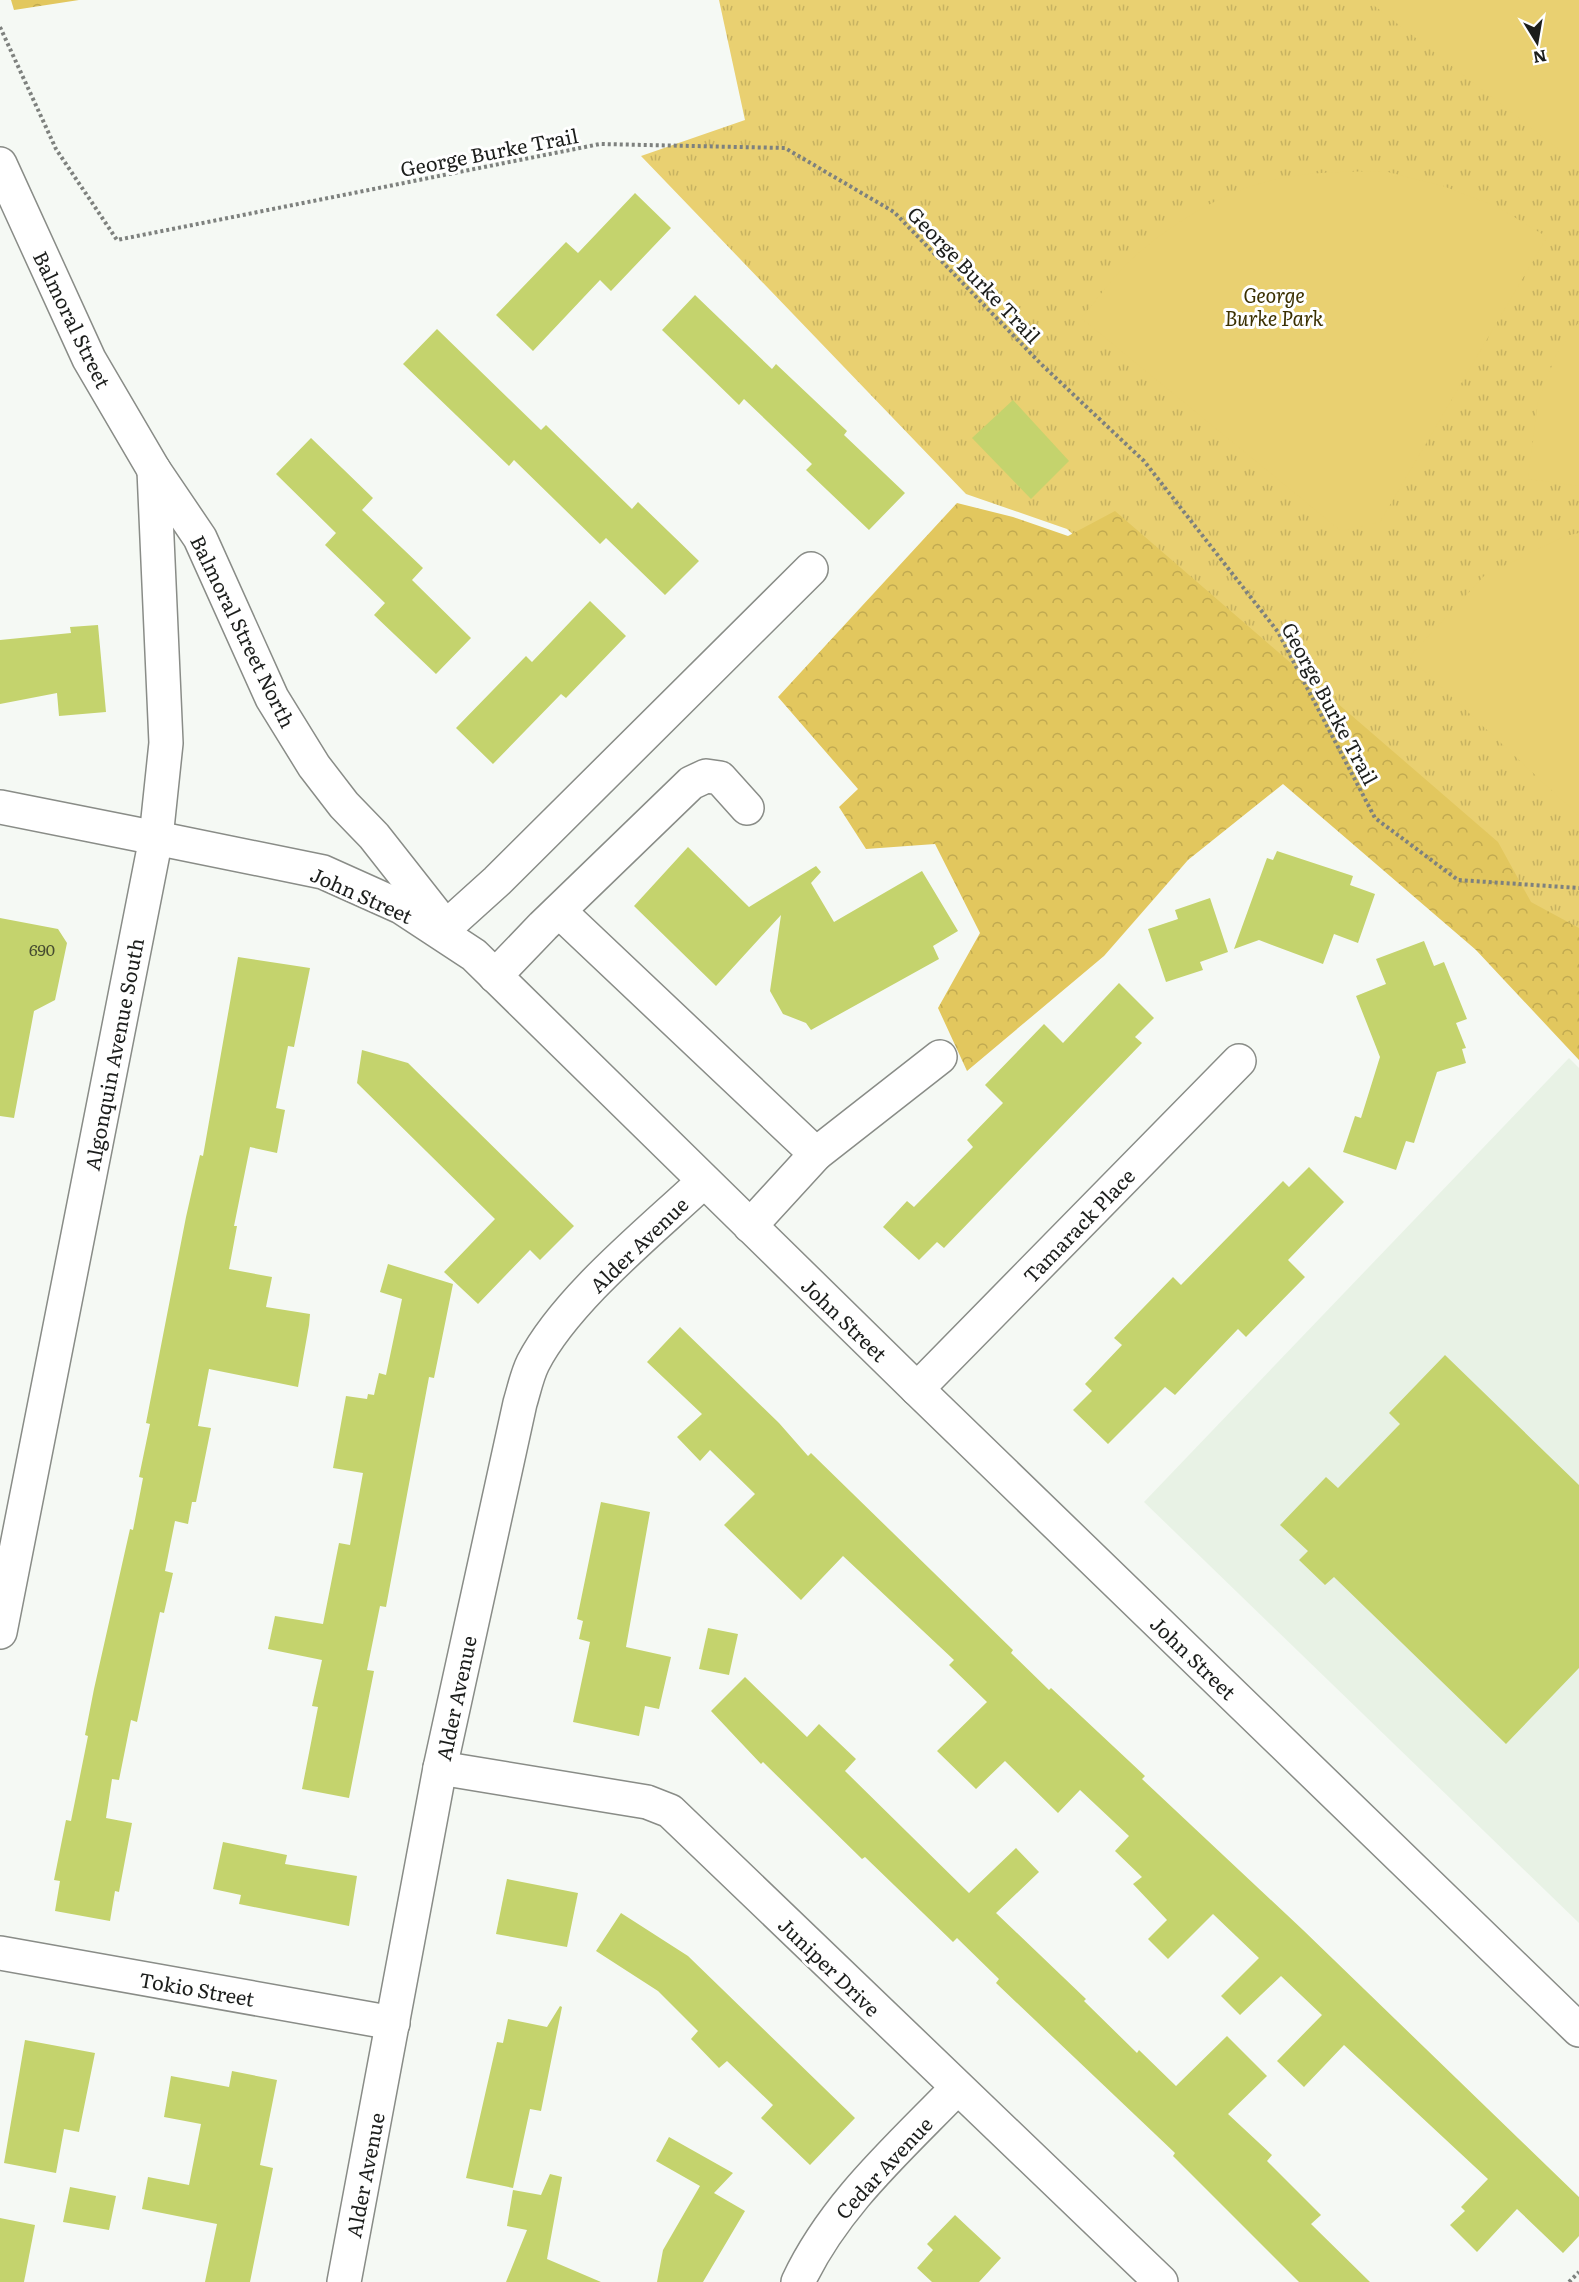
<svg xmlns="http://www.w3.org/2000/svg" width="1579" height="2282" viewBox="0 0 1579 2282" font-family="Literata,serif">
<defs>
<pattern id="grass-tufts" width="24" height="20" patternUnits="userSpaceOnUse" patternTransform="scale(1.5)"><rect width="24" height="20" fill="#e9d071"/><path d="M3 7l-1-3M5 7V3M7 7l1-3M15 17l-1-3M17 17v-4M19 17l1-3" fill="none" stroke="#c7b261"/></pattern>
<pattern id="forest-crowns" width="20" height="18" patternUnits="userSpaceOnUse" patternTransform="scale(1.5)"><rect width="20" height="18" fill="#e2c75e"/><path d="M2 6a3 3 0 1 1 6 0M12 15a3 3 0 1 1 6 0" fill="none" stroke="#c1aa51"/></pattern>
</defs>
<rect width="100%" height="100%" fill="#f5f9f4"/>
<polygon fill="#e8f2e5" points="1569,1058 1579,1068 1579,1923 1144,1502"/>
<polygon fill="url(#grass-tufts)" points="719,0 1579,0 1579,1027 1255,700 1067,529 966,494 641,156 745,120"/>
<g fill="url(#forest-crowns)">
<polygon points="11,0 79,0 14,10"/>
<polygon points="957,503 1013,517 1068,536 1115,511 1498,842 1531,902 1579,928 1579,1060 1476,950 1283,784 1188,860 1104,956 967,1071 938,1008 980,933 935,844 866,849 839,807 858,789 778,697"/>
</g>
<g fill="#e9d071">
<polygon points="1367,0 1579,0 1579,165"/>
<path d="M1384 171 1443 186 1498 207 1547 237 1380 522 1341 531 1081 318C1098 299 1113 276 1132 259 1173 222 1228 188 1283 178 1317 171 1350 172 1384 171Z"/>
<polygon points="1579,322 1579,486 1528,479 1538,402 1556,355"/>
<polygon points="1579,533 1579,816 1409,657 1484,576 1565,536"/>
</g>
<g fill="#c4d36d">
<polygon points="635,193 671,228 611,291 600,280 533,351 496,315 566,242 578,253"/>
<polygon points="695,295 772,369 776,364 847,431 844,435 905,493 869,530 806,470 812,464 744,399 739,405 662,330"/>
<polygon points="437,329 541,430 546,425 632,509 638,502 699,561 665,595 606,538 600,544 514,460 509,466 403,364"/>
<polygon points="1013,400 1069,461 1031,499 972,438"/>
<polygon points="311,438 373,498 362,510 423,568 412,580 471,638 436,674 374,615 385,603 325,545 336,533 276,474"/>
<polygon points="590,601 626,636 566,698 561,694 493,764 456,728 526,656 532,662"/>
<polygon points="98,625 106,712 59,716 57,693 0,704 0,640 71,633 70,627"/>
<polygon points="688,847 749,907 816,866 821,872 811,883 834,922 922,871 958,931 933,946 939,959 811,1030 806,1023 783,1014 770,991 781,915 716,986 634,906"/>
<polygon points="1277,851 1353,876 1350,885 1375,894 1358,943 1334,934 1323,964 1259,940 1234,949 1267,858 1273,860"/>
<polygon points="1210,898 1228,952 1200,962 1203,970 1166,982 1148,929 1178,919 1175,910"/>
<polygon points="0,918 58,929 67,943 55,1000 34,1011 14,1118 0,1116"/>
<polygon points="1424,941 1434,966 1444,962 1467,1019 1456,1023 1466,1048 1462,1049 1466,1063 1437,1072 1414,1143 1406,1141 1396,1170 1343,1152 1355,1116 1361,1118 1380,1057 1356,996 1386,984 1376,959"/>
<polygon points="238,957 310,968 294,1047 288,1046 276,1108 285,1110 277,1153 250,1147 234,1226 237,1226 229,1269 272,1277 266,1307 310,1314 309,1325 298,1387 209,1369 198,1426 211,1428 196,1502 192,1502 188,1524 175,1521 165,1571 173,1573 164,1613 160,1612 137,1722 131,1720 119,1780 112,1779 106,1818 132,1823 119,1892 115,1891 110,1921 55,1911 60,1881 54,1880 66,1820 71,1821 88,1736 85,1735 94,1689 130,1529 133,1530 143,1478 139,1477 150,1424 146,1423 186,1217 200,1155 203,1156"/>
<polygon points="1119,983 1154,1018 1135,1037 1142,1043 944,1248 937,1242 919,1260 883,1227 907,1201 914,1207 973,1147 967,1140 1003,1103 985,1085 1044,1024 1063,1043"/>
<polygon points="362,1050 408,1063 574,1226 540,1260 530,1250 478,1304 444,1272 495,1219 357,1083"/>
<polygon points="1309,1167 1344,1202 1288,1260 1305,1277 1246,1337 1238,1329 1175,1395 1165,1387 1108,1444 1073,1410 1092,1391 1085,1384 1122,1345 1114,1338 1173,1277 1181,1285 1283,1181 1289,1187"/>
<polygon points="388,1264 453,1284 434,1378 429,1377 386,1607 380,1606 367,1670 374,1671 349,1798 302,1789 318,1707 312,1706 322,1660 268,1649 275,1616 323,1624 339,1543 350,1545 363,1473 333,1468 346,1396 367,1399 368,1394 374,1395 379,1373 386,1375 402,1299 380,1292"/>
<polygon points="680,1327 779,1423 808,1456 811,1453 1013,1650 1011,1653 1049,1690 1051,1688 1145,1776 1142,1779 1303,1930 1579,2197 1579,2236 1563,2253 1517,2209 1477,2252 1450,2225 1465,2211 1461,2207 1488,2179 1344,2045 1304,2087 1277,2061 1322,2015 1281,1976 1240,2015 1221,1996 1259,1958 1213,1914 1168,1959 1148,1939 1167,1920 1133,1884 1142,1877 1115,1851 1129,1836 1080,1790 1058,1813 1005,1761 976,1789 937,1751 987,1702 949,1665 954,1660 843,1556 801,1600 724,1525 755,1494 710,1450 700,1461 677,1437 702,1414 647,1362"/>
<polygon points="1445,1355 1579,1485 1579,1668 1506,1744 1334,1577 1325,1585 1299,1560 1308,1551 1280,1525 1326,1477 1338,1488 1400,1424 1389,1413"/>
<polygon points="601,1502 650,1512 626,1647 671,1657 659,1709 645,1706 639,1736 573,1722 590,1642 579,1639 583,1621 577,1619"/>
<polygon points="708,1628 738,1634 729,1675 699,1669"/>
<polygon points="745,1677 807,1737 819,1724 856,1759 845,1771 969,1893 1016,1848 1039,1872 996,1913 1086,1999 1084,2001 1137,2053 1139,2050 1176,2086 1227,2036 1267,2076 1228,2114 1272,2155 1267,2161 1321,2215 1311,2224 1370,2282 1299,2282 1173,2156 1175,2153 996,1983 999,1979 957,1938 953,1942 865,1857 862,1859 763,1762 761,1764 711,1711"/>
<polygon points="223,1842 287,1855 285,1864 357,1876 349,1926 239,1904 241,1895 213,1889"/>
<polygon points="507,1879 578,1893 567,1947 496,1934"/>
<polygon points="621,1913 688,1956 855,2118 810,2165 761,2118 773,2105 727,2061 719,2068 691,2039 698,2031 658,1991 596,1951"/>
<polygon points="560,2006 562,2007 541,2111 530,2109 513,2188 466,2178 497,2042 503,2043 508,2019 547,2027"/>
<polygon points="25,2040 95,2053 79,2132 64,2129 56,2173 4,2163"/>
<polygon points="232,2071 277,2080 260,2165 273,2168 250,2282 205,2282 217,2224 142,2209 148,2177 189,2185 201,2124 164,2117 171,2076 229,2087"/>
<polygon points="669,2137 733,2173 714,2193 745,2211 703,2282 657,2282 663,2250 700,2186 656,2161"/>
<polygon points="550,2174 562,2177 547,2259 601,2282 506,2282 527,2230 507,2226 513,2190 541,2195"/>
<polygon points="70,2187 116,2196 109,2230 63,2222"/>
<polygon points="955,2215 1001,2258 979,2282 932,2282 917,2268 933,2250 927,2244"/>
<polygon points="0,2218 35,2225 24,2282 0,2282"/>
</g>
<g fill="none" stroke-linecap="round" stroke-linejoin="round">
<g stroke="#898c87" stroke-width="36">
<g id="minor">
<polyline points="0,807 156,838"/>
<polyline points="559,911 816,1154 750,1226"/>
<polyline points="446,927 497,881 811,569"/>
<polyline points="495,976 543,926 691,783 706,776 720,778 747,808"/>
<polyline points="816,1154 940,1057"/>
<polyline points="917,1389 1239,1061"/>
<polyline points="440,1768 647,1802 670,1811 1161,2282"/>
<polyline points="0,1953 393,2023"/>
<path d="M344 2282 440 1768 520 1403C524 1390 527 1375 533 1363 566 1299 651 1231 704 1181"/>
<path d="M798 2282C834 2205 898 2149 957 2088"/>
</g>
</g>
<g stroke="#898c87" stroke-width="36">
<g id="major">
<polyline points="0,164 89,359 154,470 200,538 272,698 314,766 344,805 374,836 444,925"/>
<polyline points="156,838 323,872 401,907 474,955 917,1389 1579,2030"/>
<polyline points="0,1632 156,838 166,743 154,470"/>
</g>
</g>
<g stroke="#7e817e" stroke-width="4" stroke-dasharray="3 3" stroke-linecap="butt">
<polyline points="0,27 56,149 117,240 600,144 785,148 894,212 1041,364 1144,461 1278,632 1375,818 1458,880 1579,888"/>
<polyline points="1569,2282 1579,2272"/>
</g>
<use href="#minor" stroke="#fff" stroke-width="33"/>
<use href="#major" stroke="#fff" stroke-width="33"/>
</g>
<g text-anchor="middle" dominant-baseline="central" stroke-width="6" stroke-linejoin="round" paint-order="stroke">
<g font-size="16" fill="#464b30">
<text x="42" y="949">690</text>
</g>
<g font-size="20" fill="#1c1e1c" stroke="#fff">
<text transform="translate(489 151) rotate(-11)">George Burke Trail</text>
<text transform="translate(975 274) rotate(46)">George Burke Trail</text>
<text transform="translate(73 319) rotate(64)">Balmoral Street</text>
<text transform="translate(244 631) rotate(64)">Balmoral Street North</text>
<text transform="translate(1331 703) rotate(62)">George Burke Trail</text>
<text transform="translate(362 894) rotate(24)">John Street</text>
<text transform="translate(113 1054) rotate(-79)">Algonquin Avenue South</text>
<text transform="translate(1078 1225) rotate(-46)">Tamarack Place</text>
<text transform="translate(638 1244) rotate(-44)">Alder Avenue</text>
<text transform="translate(845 1319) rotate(44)">John Street</text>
<text transform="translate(1194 1657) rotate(44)">John Street</text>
<text transform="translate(455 1698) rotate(-78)">Alder Avenue</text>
<text transform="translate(830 1966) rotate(44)">Juniper Drive</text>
<text transform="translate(197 1988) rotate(10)">Tokio Street</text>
<text transform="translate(883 2167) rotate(-47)">Cedar Avenue</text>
<text transform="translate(364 2175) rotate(-79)">Alder Avenue</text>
</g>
<g font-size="20" font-style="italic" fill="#3b3001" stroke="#fff">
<text x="1274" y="294">George<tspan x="1274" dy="23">Burke Park</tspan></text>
</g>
</g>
<g transform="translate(1537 42) rotate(169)" stroke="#ffffff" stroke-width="4.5" paint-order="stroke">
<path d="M0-4.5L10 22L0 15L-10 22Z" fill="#1c1e1c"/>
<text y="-9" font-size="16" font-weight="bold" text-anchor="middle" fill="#1c1e1c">N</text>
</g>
</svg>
